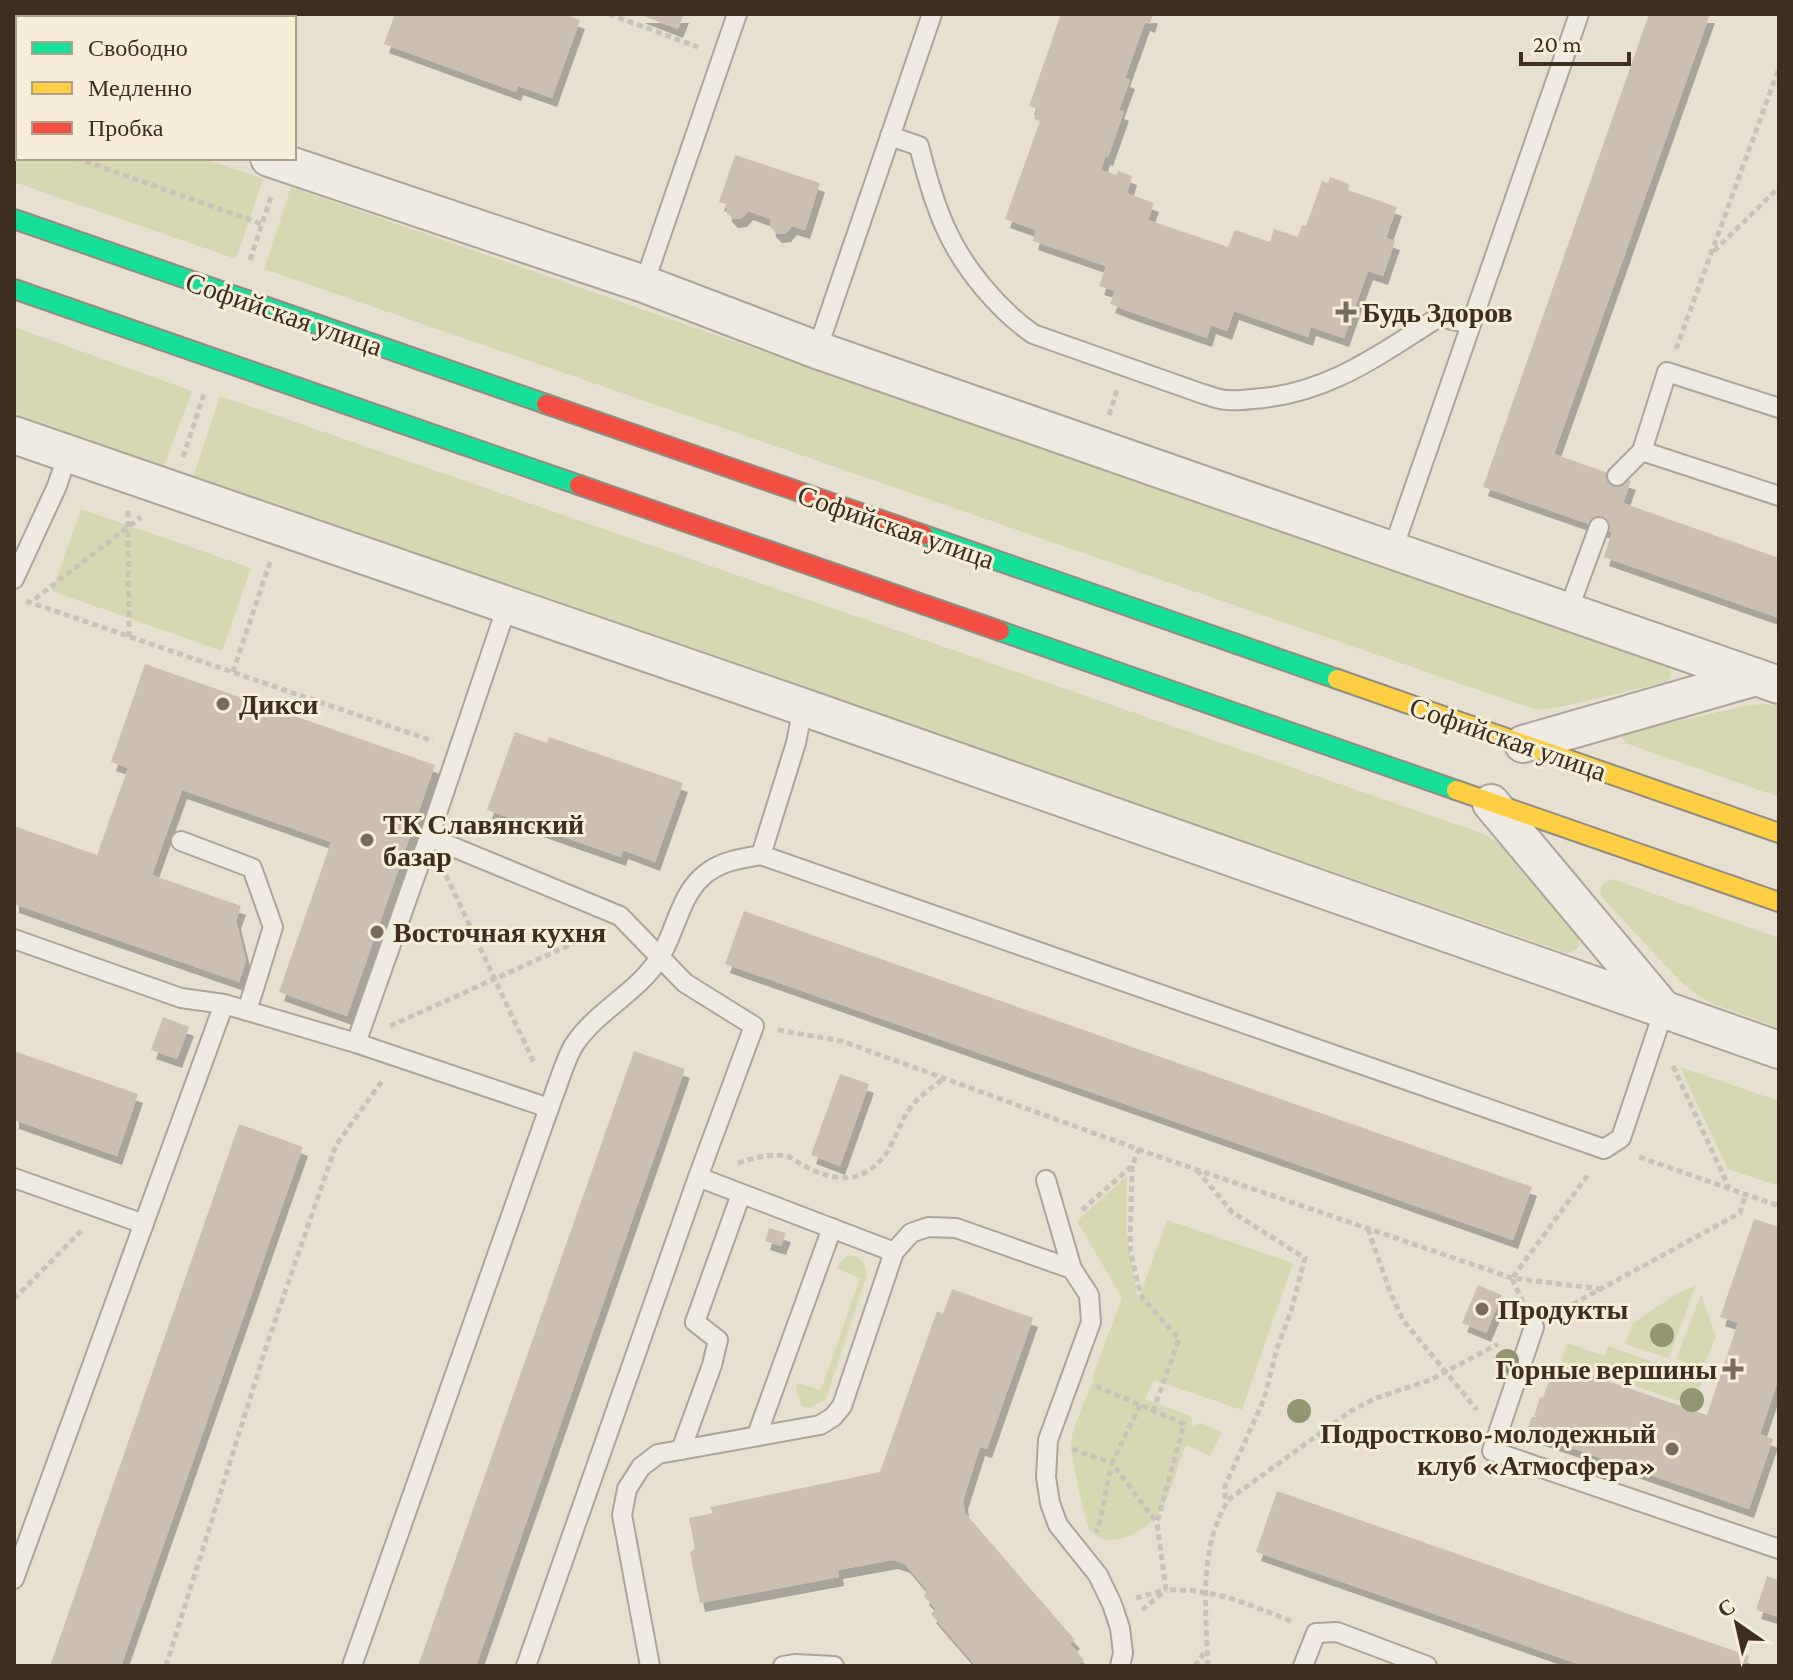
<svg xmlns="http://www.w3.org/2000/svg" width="1793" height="1680" viewBox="0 0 1793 1680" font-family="'Crimson Pro',serif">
<defs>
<filter id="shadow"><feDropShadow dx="5" dy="9" stdDeviation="0" flood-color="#0004"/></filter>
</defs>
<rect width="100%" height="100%" fill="#e7e0d1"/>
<g fill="#d6d7b3">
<polygon points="14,92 18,94 18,158 202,158 263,179 236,259 14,182"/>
<polygon points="291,187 1667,666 1671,671 1670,678 1664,683 1559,707 1540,710 1522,705 264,269"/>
<polygon points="14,327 192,391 164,466 14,414"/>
<polygon points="220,396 1484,834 1502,845 1579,938 1579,946 1574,951 1567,953 193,477"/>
<polygon points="81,509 251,568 222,651 52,591"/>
<polygon points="1767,704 1779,706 1779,797 1625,743 1622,738 1625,733 1749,705"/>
<polygon points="1612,879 1779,938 1779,1028 1716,1005 1697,995 1679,980 1602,897 1600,890 1604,883"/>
<polygon points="1680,1067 1779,1101 1779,1186 1728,1169"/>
<path d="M1127 1176 1126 1228 1138 1301 1167 1220 1293 1263 1242 1410 1154 1380 1145 1399 1191 1416 1193 1427 1201 1423 1222 1432 1210 1456 1186 1445C1176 1468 1172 1494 1158 1514 1146 1532 1105 1554 1089 1528 1085 1521 1070 1452 1071 1443 1073 1426 1087 1396 1094 1379L1092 1378 1122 1298 1077 1221Z"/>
<path d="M849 1255C861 1256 865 1263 867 1274L826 1399 810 1408 802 1406 796 1392 797 1383 821 1390 860 1278 837 1269 839 1263Z"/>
<polygon points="1696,1285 1669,1358 1625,1344 1633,1323 1676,1294"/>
<polygon points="1701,1295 1716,1337 1703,1369 1676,1359"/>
<polygon points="1567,1343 1605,1356 1608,1346 1703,1379 1694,1406 1561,1361"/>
</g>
<g fill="#cbbfb2" filter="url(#shadow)">
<polygon points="151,14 218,14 217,18 161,18"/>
<polygon points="395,14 563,14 580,20 552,98 518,86 516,92 384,44"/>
<polygon points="639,14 684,14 678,29"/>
<polygon points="1061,14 1153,14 1150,24 1145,22 1125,78 1130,80 1119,110 1124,112 1108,157 1105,156 1101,170 1116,175 1118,171 1132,176 1127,193 1154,203 1148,220 1228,247 1235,230 1270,242 1274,229 1298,237 1302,225 1306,226 1322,181 1328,183 1330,177 1349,184 1348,190 1397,207 1386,238 1395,241 1383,276 1368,271 1344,338 1311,327 1308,337 1234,311 1227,331 1211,325 1207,338 1128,311 1110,304 1115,291 1099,286 1106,266 1033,241 1036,230 1005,219 1040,121 1034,119 1038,109 1029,106"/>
<polygon points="1649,14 1710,14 1554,454 1631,481 1623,503 1779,558 1779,618 1604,557 1612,532 1483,487"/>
<polygon points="735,155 820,183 805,230 792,226 786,233 777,234 771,228 770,219 748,211 742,218 733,219 727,213 726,204 719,202"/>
<polygon points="145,664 435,765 347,1016 279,992 331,842 182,790 152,875 241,906 236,920 246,961 239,982 14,904 14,826 97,855 128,768 111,762"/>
<polygon points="515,732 547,743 549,737 683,783 655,862 623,850 621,857 487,810"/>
<polygon points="744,911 1532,1187 1513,1240 725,964"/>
<polygon points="163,1017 189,1027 177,1059 151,1050"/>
<polygon points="14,1051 138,1094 117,1156 14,1120"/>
<polygon points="634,1051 685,1069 476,1666 418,1666"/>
<polygon points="840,1074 869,1084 840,1166 811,1155"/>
<polygon points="239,1124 303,1147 121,1666 50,1666"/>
<polygon points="1754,1219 1779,1227 1779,1377 1760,1434 1773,1439 1749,1509 1531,1434 1532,1431 1527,1430 1532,1417 1537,1417 1534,1416 1540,1397 1543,1398 1555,1363 1707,1415 1738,1323 1720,1317"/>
<polygon points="769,1228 786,1233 781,1246 765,1241"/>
<polygon points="1478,1285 1502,1295 1486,1333 1462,1323"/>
<polygon points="952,1289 1033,1318 987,1449 980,1447 963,1501 965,1513 1075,1640 1070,1644 1084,1660 1077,1666 976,1666 931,1614 936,1609 924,1596 927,1590 905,1564 893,1560 838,1570 839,1577 700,1603 690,1552 695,1549 689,1518 713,1513 710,1507 880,1472 937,1311 943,1314"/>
<polygon points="1277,1491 1749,1656 1746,1666 1584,1666 1256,1552"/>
<polygon points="1767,1576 1779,1580 1779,1617 1756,1610"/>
</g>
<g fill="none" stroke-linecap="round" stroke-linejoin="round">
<g stroke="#ada599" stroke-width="22">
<g id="lane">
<polyline points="267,18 268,14"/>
<path d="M890 136 919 146C926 174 934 203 946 229 964 269 998 309 1033 334L1203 394C1211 396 1219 400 1227 400 1235 401 1244 400 1252 399 1326 395 1379 355 1439 317L1471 324"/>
<polyline points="644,284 737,14"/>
<polyline points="817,350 932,14"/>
<polyline points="1642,451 1779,496"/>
<polyline points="1617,476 1642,451 1667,372 1779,408"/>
<polyline points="1393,549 1579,14"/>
<polyline points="14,579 57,486 68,453"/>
<polyline points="1568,611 1599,527"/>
<polyline points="429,837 620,916 685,983 754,1026 698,1177 526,1666"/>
<polyline points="181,841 252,868 273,927 247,1011"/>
<polyline points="761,855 1604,1149 1621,1138 1664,1010"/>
<polyline points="14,939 181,998 224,1004 356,1043 549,1108"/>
<polyline points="356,1043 429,837 507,606"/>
<polyline points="698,1177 894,1252"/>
<polyline points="14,1178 144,1224"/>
<polyline points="1046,1180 1072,1269"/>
<polyline points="1534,1327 1492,1451 1779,1549"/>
<polyline points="757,1435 832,1228"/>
<polyline points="681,1450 712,1365 718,1340 695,1322 741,1194"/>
<polyline points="14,1579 224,1004"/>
<path d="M352 1666 549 1108C556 1091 565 1059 574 1045 597 1010 639 992 660 957 677 929 680 892 708 872 723 861 743 858 761 855L796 743 803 707"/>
<polyline points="650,1666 622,1515 627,1489 641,1467 658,1454 820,1425 833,1417 842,1406 894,1252 911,1233 928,1227 956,1228 1072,1269 1089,1295 1091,1322 1048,1440 1046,1477 1050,1503 1058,1525 1098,1575 1112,1604 1120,1628 1123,1653 1120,1666"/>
<polyline points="783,1666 795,1664 834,1666"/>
<polyline points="1303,1666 1316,1633 1337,1632 1427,1666"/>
</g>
</g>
<g stroke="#ada599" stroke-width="40">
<g id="street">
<polyline points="14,69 18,70"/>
<polyline points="269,158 644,284 817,350 1779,685"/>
<polyline points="14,435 803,707 1779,1050"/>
<polyline points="1523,744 1756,677"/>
<polyline points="1491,803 1664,1010"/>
</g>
</g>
<g stroke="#928b80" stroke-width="22">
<g id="fast">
<polyline points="14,219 546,404"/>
<polyline points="14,289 579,485"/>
<polyline points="924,535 1337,679"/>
<polyline points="1000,631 1456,790"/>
</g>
</g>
<g stroke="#928b80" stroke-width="22">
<g id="slow">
<polyline points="1337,679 1779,833"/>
<polyline points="1456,790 1779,902"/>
</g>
</g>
<g stroke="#928b80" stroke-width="22">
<g id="jam">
<polyline points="546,404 924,535"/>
<polyline points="579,485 1000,631"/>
</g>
</g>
<g stroke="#c8c2b9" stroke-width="5" stroke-dasharray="6 4" stroke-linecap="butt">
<polyline points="609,14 698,47"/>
<polyline points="14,136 18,138"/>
<polyline points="76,158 262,224"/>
<polyline points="1714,251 1779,187"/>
<polyline points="250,260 271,197"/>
<polyline points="1676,349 1779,68"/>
<polyline points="1109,415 1117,390"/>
<polyline points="183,457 204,394"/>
<polyline points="128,511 129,637"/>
<polyline points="35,599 141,517"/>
<polyline points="26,601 433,741"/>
<polyline points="233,672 271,559"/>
<polyline points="446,875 535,1065"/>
<polyline points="390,1026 592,935"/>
<polyline points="778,1030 842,1041 1151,1154 1512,1278 1601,1289"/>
<polyline points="1673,1066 1729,1188"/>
<polyline points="1639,1157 1779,1206"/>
<path d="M738 1163C753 1158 770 1153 786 1156 792 1157 797 1162 802 1165 822 1175 845 1184 866 1172 892 1158 895 1129 911 1107 919 1096 932 1088 943 1079"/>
<polyline points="1132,1166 1130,1250 1141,1296 1179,1339 1153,1411"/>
<polyline points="1197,1170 1232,1212 1305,1258 1291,1311 1277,1348 1264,1399 1225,1486 1225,1502"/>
<polyline points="1082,1210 1132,1166 1139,1149"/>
<polyline points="1368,1229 1390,1292 1403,1320 1477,1410"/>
<polyline points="1513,1277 1590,1172"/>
<polyline points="1512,1279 1523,1302"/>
<polyline points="14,1299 81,1231"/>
<polyline points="1555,1314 1740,1213 1746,1194"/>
<path d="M1096 1386 1184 1424 1157 1523 1166 1590C1215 1588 1250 1605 1293 1622"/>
<polyline points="1140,1405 1112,1463 1157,1523"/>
<polyline points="1072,1449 1112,1463 1098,1529 1096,1532"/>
<polyline points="1136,1598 1161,1591"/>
<polyline points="1142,1610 1166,1590"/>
<polyline points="166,1666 268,1341 336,1145 382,1081"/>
<polyline points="1195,1666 1206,1650"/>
<path d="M1208 1666C1206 1610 1198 1550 1228 1500L1351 1411 1376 1398 1430 1380 1498 1344"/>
</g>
<use href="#lane" stroke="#efebe3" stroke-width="18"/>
<use href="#street" stroke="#efebe3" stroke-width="36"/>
<use href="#fast" stroke="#16e098" stroke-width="18"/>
<use href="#slow" stroke="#ffcf43" stroke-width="18"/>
<use href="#jam" stroke="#f24e42" stroke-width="18"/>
</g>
<g fill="#929673">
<circle cx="1662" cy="1335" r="12"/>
<circle cx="1507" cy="1361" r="12"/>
<circle cx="1692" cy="1400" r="12"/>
<circle cx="1299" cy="1411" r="12"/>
</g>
<g fill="#786c5e" stroke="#f7eed8" stroke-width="3">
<path d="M1342 300h8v8h8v8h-8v8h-8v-8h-8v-8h8z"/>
<circle cx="223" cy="704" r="8"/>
<circle cx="367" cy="840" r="8"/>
<circle cx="377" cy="932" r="8"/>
<circle cx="1482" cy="1309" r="8"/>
<path d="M1729 1357h8v8h8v8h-8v8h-8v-8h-8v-8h8z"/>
<circle cx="1672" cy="1449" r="8"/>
</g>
<g text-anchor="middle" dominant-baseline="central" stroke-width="6" stroke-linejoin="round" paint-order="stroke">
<g font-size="28" font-weight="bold" fill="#3d2e20" stroke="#f7eed8" text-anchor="start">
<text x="1362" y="312">Будь Здоров</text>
<text x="239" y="704">Дикси</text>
<text x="383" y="824">ТК Славянский<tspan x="383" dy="32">базар</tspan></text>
<text x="393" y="932">Восточная кухня</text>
<text x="1498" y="1309">Продукты</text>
<text x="1717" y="1369" text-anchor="end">Горные вершины</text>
<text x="1656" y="1433" text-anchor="end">Подростково-молодежный<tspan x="1656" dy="32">клуб «Атмосфера»</tspan></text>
</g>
<g font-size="28" fill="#3d2e20" stroke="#f7eed8">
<text transform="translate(284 314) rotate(19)">Софийская улица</text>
<text transform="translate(896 527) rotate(19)">Софийская улица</text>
<text transform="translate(1508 739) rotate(19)">Софийская улица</text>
</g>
</g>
<rect width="1793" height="1680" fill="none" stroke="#3d2e20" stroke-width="32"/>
<rect x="16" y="16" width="280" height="144" fill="#f7eed8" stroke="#ada18e" stroke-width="2"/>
<rect x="32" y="42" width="40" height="12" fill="#16e098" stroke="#ada18e" stroke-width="2"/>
<text x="88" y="56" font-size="24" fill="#3d2e20">Свободно</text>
<rect x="32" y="82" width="40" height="12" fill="#ffcf43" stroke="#ada18e" stroke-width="2"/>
<text x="88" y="96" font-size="24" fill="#3d2e20">Медленно</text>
<rect x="32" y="122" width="40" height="12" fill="#f24e42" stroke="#ada18e" stroke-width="2"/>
<text x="88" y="136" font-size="24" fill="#3d2e20">Пробка</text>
<g transform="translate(1737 1624) rotate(326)" stroke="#f7eed8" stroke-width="6" paint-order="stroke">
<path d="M0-6L14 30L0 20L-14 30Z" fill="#3d2e20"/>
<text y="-12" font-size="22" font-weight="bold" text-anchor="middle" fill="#3d2e20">С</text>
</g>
<path d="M1521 52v12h108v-12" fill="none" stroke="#3d2e20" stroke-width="4"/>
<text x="1533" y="52" font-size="24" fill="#3d2e20" stroke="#f7eed8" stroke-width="6" paint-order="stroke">20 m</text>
</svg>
